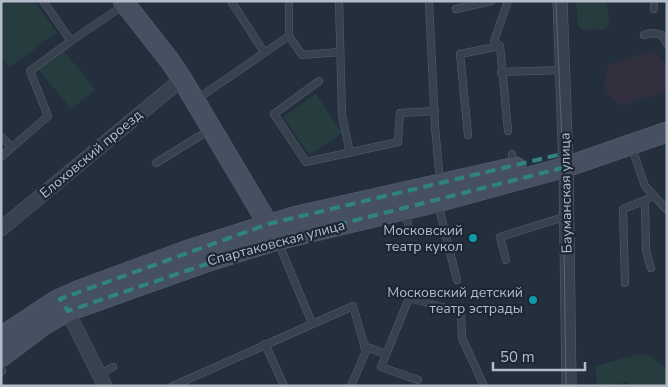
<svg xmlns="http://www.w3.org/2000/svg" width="668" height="387" viewBox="0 0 668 387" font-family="'Nunito Sans',sans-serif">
<rect width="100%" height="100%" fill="#242f3e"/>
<polygon fill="#32303f" points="652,50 664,62 667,71 666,91 622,106 608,95 604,82 609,65"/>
<g fill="#263c3f">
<polygon points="1,1 34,1 57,32 10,67 1,58"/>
<polygon points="576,1 607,1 609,24 606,29 582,30 578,25"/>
<polygon points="64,51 95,90 71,109 39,70"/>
<polygon points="316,94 342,133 309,155 283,117"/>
<polygon points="640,354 650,356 667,369 667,386 631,386 627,382 609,386 597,386 595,366"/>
</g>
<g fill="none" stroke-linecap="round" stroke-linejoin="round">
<g stroke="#565f6c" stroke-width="8">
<g id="lane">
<polyline points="43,1 71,41"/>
<polyline points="231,1 264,52"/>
<polyline points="339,1 342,115 350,153"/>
<polyline points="429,1 435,127 440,181"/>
<polyline points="654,1 654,9"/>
<polyline points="289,3 289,36 302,55 340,52"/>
<polyline points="456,9 491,1"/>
<polyline points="644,35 653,33 662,35 667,44"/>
<polyline points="501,72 562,70"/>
<polyline points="319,81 274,114 306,162 398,142 400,113 435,111"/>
<polyline points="197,99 289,36"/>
<polyline points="508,131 500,46 494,41 508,1"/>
<polyline points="468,135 460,54 500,46"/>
<polyline points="1,137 12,147"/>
<polyline points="631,145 645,186 667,210"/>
<polyline points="512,154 515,167"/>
<polyline points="1,157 48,116 30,71 71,41 124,5"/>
<polyline points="156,163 211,129"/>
<polyline points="645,201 646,251 651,268"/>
<polyline points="438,204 457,280"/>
<polyline points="405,212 409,228"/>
<polyline points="278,242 312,323"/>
<polyline points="506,260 500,237 567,216"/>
<polyline points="625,283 623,209 648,199 653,195"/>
<polyline points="265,344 284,386"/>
<polyline points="364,346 386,354"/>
<polyline points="1,370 2,371"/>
<polyline points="100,374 113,367"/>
<polyline points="418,380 381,367 409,298 461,312 462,338 484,386"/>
<polyline points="173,386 353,306 366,351 351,386"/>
</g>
</g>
<g stroke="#565f6c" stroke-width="15">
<g id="street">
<polyline points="560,1 566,167 569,386"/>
<polyline points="1,229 182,79"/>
<polyline points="64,304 105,386"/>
</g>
</g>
<g stroke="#565f6c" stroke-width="21">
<g id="secondary">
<polyline points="123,1 170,61 182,79 274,234"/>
<polyline points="1,337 57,300 77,291 188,250 293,217 516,167"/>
<polyline points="1,357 45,324 68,311 206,262 277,240 437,202 566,167 667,132"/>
</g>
</g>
<use href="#lane" stroke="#38414e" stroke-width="7"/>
<use href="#street" stroke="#38414e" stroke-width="14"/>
<use href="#secondary" stroke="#465061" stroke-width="20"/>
<polyline stroke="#5a6575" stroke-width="1" points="556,1 563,167 566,386"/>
</g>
<path fill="none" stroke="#308480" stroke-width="4" stroke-dasharray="10 6" stroke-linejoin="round" d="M566 153V167L277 240 68 311 60 299 268 224Z"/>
<g fill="#0f9aa8" stroke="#1d2633" stroke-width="2">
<circle cx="473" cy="238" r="5"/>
<circle cx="533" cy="300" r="5"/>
</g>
<g text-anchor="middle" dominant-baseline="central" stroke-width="4.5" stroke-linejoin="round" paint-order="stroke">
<g font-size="14" fill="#b4bcc9" stroke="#1d2633">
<text transform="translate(91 154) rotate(-40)">Елоховский проезд</text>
<text transform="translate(566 193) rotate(-91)">Бауманская улица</text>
<text transform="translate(276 243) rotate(-15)">Спартаковская улица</text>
</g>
<g font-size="14" fill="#b4bcc9" stroke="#1d2633" text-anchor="end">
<text x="463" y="230">Московский<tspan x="463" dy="16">театр кукол</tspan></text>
<text x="523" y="292">Московский детский<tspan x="523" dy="16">театр эстрады</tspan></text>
</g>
</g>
<rect width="668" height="387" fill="none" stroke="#b4bcc9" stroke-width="5"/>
<path d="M493 362v8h92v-8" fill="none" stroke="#b4bcc9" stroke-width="2.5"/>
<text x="500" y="362" font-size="15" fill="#b4bcc9" stroke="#1d2633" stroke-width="4" paint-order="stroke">50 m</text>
</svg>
